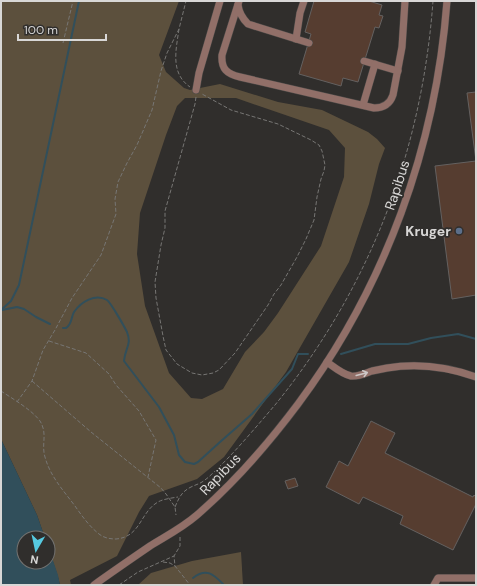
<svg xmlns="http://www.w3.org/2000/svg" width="477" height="586" viewBox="0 0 477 586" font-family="'DM Sans',sans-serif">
<rect width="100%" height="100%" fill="#302e2c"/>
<g fill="#5c503d" fill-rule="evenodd">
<path d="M1 1H179L159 55 166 72 184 88 190 90 220 84 278 102 322 110 368 132 377 139 385 148 379 164 369 204 349 262 286 372 224 457 197 479 149 496 139 512 117 556 70 580 71 585H60C57 569 48 554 48 538H45L37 515 1 439ZM185 98H236L329 130 345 148 344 177 321 246 278 313 264 332 245 352 223 389 202 399 191 398 169 373 145 306 137 254 140 213 166 135 177 106Z"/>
<polygon points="241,552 243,585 138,585 151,573 192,561"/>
</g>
<polygon fill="#314f5b" points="1,439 37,515 45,538 24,538 24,562 48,562 48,546 58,575 60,585 1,585"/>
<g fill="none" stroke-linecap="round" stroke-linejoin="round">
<g stroke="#314f5b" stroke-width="2">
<polyline points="1,310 11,301 19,285 79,1"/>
<polyline points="2,310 17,307 24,309 36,317 50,324"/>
<path d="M63 328H66C72 325 71 317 74 312 81 302 95 293 107 300 111 303 124 326 127 332 132 345 125 348 124 361L159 407 174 435 179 455 185 462 194 464 198 462 220 442 252 414 292 369 298 354H308"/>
<polyline points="341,354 375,344 408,344 431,338 458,334 476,339"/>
<path d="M193 578C207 567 214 575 224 585"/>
</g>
</g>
<g fill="#563d30" stroke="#646160">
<polygon points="314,1 369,1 382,5 379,15 383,16 379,28 375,27 358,82 343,78 341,86 299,74 311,34 305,32"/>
<polygon points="476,92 476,295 452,299 435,166 476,161 467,93"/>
<polygon points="371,421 395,433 385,453 473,497 474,495 476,497 476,504 453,550 400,524 403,516 363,497 359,504 326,487 339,461 348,466"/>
<polygon points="295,478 298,486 288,489 285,481"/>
</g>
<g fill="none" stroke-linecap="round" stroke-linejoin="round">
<g stroke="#4b4947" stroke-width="8">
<g id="minor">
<path d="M239 1 222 55C221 69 227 74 240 77L374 108C384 108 390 104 393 95L402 47 405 1"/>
<path d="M238 5C239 13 242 18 248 24L309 43"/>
<polyline points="296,39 300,13 304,1"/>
<polyline points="364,61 398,71"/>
<polyline points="196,90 199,73 220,1"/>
<polyline points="363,105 375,64"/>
<path d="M327 362C334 367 342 374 351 376 358 377 366 373 372 371 377 370 382 369 387 368 417 363 448 367 476 377"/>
<path d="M94 585C112 572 131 559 150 546 166 536 182 528 197 515 235 482 268 444 298 404 385 287 436 147 447 1"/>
<polyline points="434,585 438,578 476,578"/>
</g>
</g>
<g stroke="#777674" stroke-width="1" stroke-dasharray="4 2" stroke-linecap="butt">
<path d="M179 29C176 50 170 73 190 87"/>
<polyline points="63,43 73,1"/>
<polyline points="196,97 195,104 165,211 165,228 161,245 155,282 156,298 163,336 166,350 177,364 192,373 202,375 213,373 219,370 235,353 268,305 274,294 281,285 297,257 306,239 314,220 317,197 321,179 324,171 325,165 322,151 319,145 311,140 278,124 231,110 202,94"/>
<polyline points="49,341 86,353 109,374 116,385 139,411 156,440 148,477"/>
<polyline points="32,381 91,432 161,488 166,494 175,507 176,515"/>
<path d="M1 391C13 399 32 410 40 421 48 434 41 444 45 457 50 476 63 490 75 506 82 516 89 526 99 534 104 538 110 539 116 539 141 537 140 512 158 502 163 499 172 498 178 497"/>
<polyline points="17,402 32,381 43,350 55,330 72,298 101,255 116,214 115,199 118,182 127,163 137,145 152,110 161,71 167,53 179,29 186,1"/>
<path d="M175 507C179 498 181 492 191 487 195 485 199 484 202 482 207 479 212 474 216 470 237 450 256 427 275 405 370 288 422 151 433 1"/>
<polyline points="180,537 180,546 174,556 175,566 190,585"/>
<polyline points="163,562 170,563 175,566"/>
<polyline points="119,585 138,572 174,556"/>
</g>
<use href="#minor" stroke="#916f68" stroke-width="7"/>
</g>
<defs><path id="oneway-shaft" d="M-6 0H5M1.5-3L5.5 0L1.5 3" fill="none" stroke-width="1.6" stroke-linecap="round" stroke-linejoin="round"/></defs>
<use stroke="#cdc7c6" href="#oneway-shaft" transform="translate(362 374) rotate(-15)"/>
<circle fill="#5c6f8a" stroke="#302e2c" stroke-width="1.5" cx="459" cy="231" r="4"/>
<g text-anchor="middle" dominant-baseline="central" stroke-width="3.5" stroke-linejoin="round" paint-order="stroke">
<g font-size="14" fill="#d8d7d6" stroke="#302e2c">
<text transform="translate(397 185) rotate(-72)">Rapibus</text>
<text transform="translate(220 474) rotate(-46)">Rapibus</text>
</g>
<g font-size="14" font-weight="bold" fill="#d8d7d6" stroke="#302e2c" text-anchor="end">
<text x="451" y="231">Kruger</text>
</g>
</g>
<rect width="477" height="586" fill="none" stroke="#d8d7d6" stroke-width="4"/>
<g transform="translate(36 550) rotate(189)"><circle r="19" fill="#302e2c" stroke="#737270"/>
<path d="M0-3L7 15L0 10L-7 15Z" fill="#56c9e0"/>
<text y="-6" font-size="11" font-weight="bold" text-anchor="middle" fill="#d8d7d6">N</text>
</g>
<path d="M18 34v6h88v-6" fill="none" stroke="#d8d7d6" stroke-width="2"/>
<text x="24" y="34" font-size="12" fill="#d8d7d6" stroke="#302e2c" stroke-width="3" paint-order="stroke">100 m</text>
</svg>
